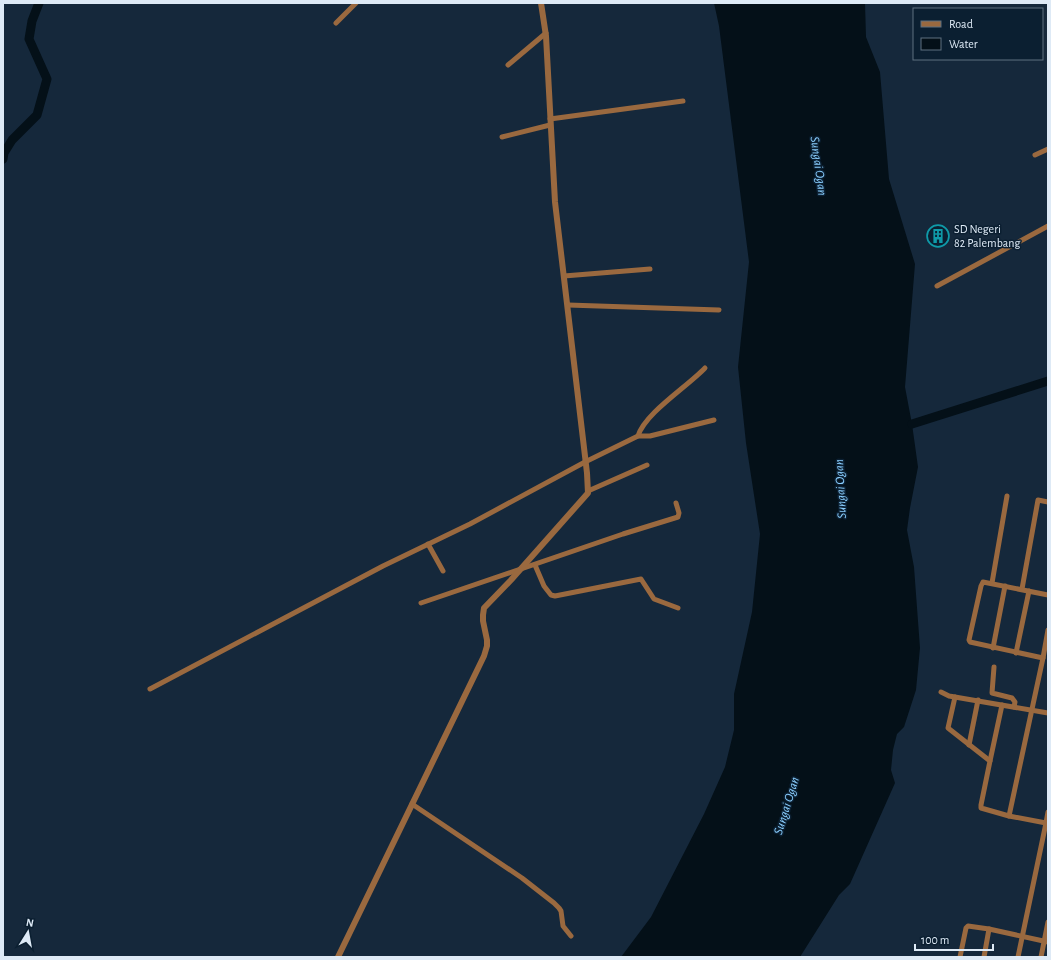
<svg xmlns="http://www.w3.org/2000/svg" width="1051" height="960" viewBox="0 0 1051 960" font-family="'Alegreya Sans',sans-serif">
<rect width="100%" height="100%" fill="#15283b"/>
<polygon fill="#041018" points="714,3 865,3 866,37 880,72 889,179 915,264 905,387 912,424 918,467 910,508 907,530 914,567 920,648 916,690 904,727 897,734 893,750 891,770 895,783 850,884 839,895 800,957 621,957 651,917 704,814 725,767 734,730 734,694 752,612 760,534 746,443 738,367 749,262 719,26"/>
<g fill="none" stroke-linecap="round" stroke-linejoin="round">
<g stroke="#041018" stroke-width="9">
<polyline points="3,159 4,153 12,140 37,115 47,79 29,39 32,21 39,3"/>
<polyline points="912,424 1048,381"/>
</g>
<g stroke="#9a693f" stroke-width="5">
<polyline points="336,23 356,3"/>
<polyline points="508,65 546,33"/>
<polyline points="550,119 683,101"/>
<polyline points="502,137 550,125"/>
<polyline points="1035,155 1048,149"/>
<polyline points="564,276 650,269"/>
<polyline points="937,286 1048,226"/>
<polyline points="568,305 719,310"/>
<path d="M638 436C645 413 687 387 705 368"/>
<polyline points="588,491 647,465"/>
<polyline points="428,544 443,571"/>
<polyline points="535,565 544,586 551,595 555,596 641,579 654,599 678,608"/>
<polyline points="992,583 1007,496"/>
<polyline points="1022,589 1038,500 1048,502"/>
<polyline points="421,603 623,534 678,517 679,513 676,503"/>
<polyline points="993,648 1005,586"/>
<polyline points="1016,653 1029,591"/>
<polyline points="1043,658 1048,630"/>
<polyline points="994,667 992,693 1012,698 1015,702 1014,707"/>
<polyline points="150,689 383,566 470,524 585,462 638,436 650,436 714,420"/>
<polyline points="941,692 949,696 1048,713"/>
<polyline points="955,697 948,728 990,761 981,805 981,808 1009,816 1046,823 1048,812"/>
<polyline points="969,745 978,700"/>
<polyline points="990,761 1002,705"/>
<polyline points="412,804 522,878 554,903 559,908 561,911 563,926 571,936"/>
<polyline points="1009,816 1043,658 970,642 969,640 981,586 983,582 1048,595"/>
<polyline points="960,957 966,928 968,926 989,929 1048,942"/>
<polyline points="984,957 989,929"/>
<polyline points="1018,957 1046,823 1048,823"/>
<polyline points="1041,957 1048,922"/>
</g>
<polyline stroke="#9a693f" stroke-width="6" points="338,957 484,656 487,646 487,640 483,621 483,615 484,608 511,580 588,493 587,473 555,202 546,36 541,3"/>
</g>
<defs>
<g id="building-ring" transform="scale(1.15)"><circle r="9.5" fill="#0b1f31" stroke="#0f9aa8" stroke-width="1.5"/><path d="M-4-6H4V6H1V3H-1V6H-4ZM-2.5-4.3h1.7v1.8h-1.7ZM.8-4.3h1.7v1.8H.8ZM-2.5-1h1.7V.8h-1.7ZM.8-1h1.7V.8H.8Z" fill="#0f9aa8"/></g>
</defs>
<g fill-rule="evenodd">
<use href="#building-ring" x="938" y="236"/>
</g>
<g text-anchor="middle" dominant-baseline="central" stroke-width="3" stroke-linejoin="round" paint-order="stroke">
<g font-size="12" fill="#deeaf6" stroke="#0b1f31" text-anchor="start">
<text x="954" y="229">SD Negeri<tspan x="954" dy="14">82 Palembang</tspan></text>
</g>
<g font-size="13" font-style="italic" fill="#89cdfd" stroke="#0b1f31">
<text transform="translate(818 166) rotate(82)">Sungai Ogan</text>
<text transform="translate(841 489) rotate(-93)">Sungai Ogan</text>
<text transform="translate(787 806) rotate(-73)">Sungai Ogan</text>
</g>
</g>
<rect width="1051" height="960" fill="none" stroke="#deeaf6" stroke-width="8"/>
<rect x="913" y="8" width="130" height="52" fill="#0b1f31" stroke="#5f7080"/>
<rect x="921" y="21" width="20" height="6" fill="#9a693f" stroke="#5f7080"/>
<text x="949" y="28" font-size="12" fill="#deeaf6">Road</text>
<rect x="921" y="38" width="20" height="12" fill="#041018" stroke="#5f7080"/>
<text x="949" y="48" font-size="12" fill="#deeaf6">Water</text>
<g transform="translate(28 932) rotate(11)" stroke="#0b1f31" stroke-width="3" paint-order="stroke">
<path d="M0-3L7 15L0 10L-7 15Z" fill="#deeaf6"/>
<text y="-6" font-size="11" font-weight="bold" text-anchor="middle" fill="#deeaf6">N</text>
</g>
<path d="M915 944v6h78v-6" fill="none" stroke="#deeaf6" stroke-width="2"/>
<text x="921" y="944" font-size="12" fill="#deeaf6" stroke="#0b1f31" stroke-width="3" paint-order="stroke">100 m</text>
</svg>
